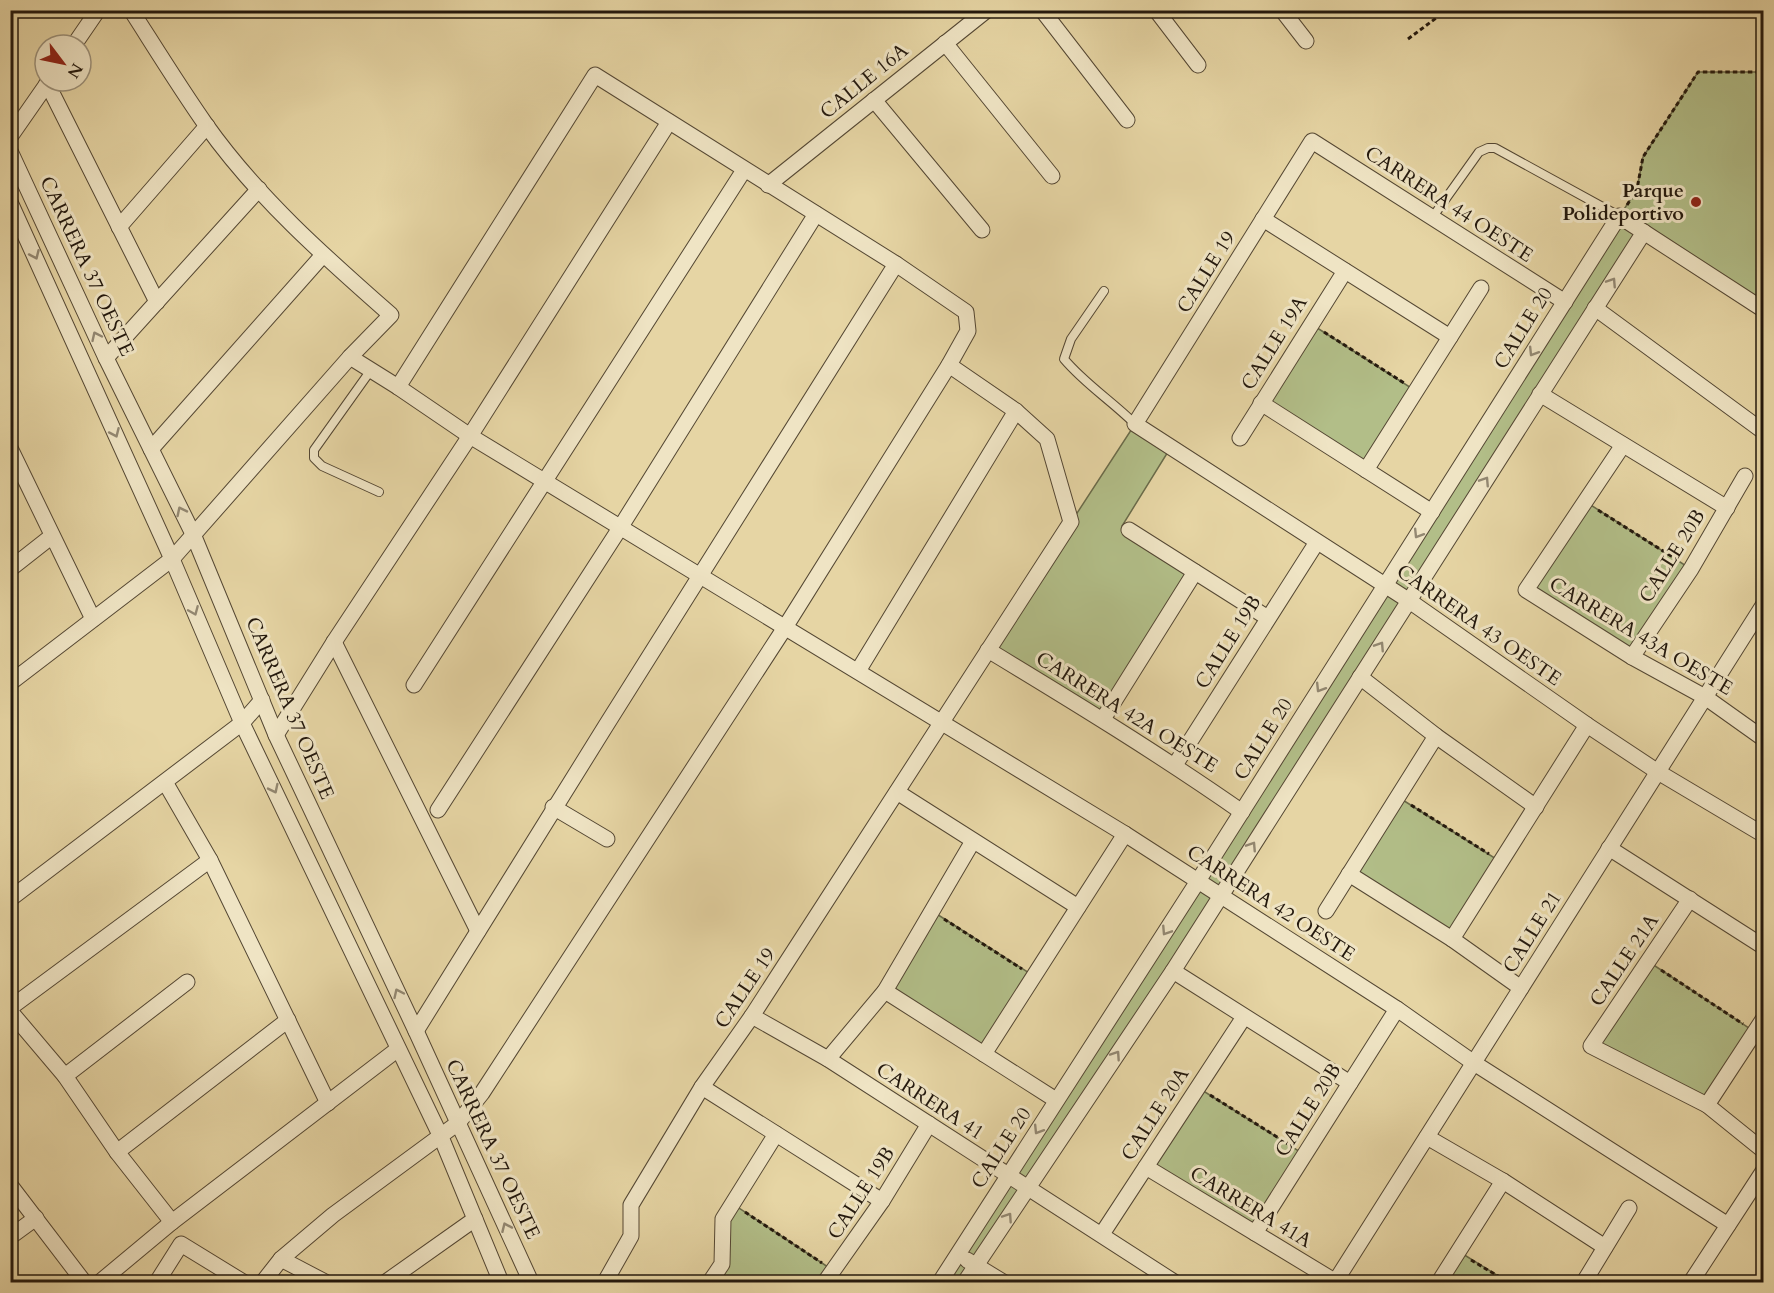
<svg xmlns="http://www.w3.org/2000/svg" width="1774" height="1293" viewBox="0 0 1774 1293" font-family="Cardo,serif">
<rect width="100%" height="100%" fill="#e6d5a4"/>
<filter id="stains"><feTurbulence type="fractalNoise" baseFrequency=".00333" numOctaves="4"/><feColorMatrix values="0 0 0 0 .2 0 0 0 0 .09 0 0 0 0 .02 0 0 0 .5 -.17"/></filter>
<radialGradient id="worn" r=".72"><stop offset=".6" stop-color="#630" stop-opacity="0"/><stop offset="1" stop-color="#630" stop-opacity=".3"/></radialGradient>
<g fill="#b2be88" stroke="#6a6b4a" stroke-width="1.5">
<polygon points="1698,72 1763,72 1763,310 1644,232 965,1282 940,1282 1637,189 1643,157"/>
<polygon points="1311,324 1416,391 1366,470 1261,403"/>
<polygon points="1135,424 1171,447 1122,526 1195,572 1103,719 988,650"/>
<polygon points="1586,502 1691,569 1632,657 1526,590"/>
<polygon points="1398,797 1501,862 1452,939 1349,874"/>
<polygon points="932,911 1034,976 984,1054 885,991"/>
<polygon points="1649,962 1755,1032 1707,1105 1591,1046"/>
<polygon points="1197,1087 1305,1155 1255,1233 1146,1167"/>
<polygon points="733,1204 834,1271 825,1282 710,1282"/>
<polygon points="1458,1251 1508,1282 1439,1282"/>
</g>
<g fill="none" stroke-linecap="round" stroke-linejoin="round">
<g stroke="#544733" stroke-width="10">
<g id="service">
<polyline points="1432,218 1479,152 1488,148 1495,148 1619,216"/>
<path d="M1104 291 1071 339 1064 359C1085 384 1112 401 1135 424"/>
<polyline points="371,370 314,450 314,458 322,466 379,492"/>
</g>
</g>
<g stroke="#544733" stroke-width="17">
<g id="minor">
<polyline points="1042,10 1127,120"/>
<polyline points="1156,10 1198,65"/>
<polyline points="1282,10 1306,41"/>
<polyline points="945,43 1052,176"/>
<polyline points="74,45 98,10"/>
<polyline points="47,83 157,302"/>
<polyline points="874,100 982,230"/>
<polyline points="10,137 49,81"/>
<polyline points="10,151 106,358 193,534 276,735 416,1031 531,1282"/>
<polyline points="768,185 987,10"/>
<polyline points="10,202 172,559 242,723 441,1137 501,1282"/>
<polyline points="1263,219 1450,337"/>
<polyline points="119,227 207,126"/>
<polyline points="1565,302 1312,141 1135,424 1408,600 1587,725 1658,772 1764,835"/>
<polyline points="1595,308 1764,432"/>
<polyline points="350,357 398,387 470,436 1125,834 1397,1009 1474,1063 1728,1225"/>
<polyline points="106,358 259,189"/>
<polyline points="1540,394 1727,508"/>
<polyline points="1261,403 1432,512"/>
<polyline points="1240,438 1345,271"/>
<polyline points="1623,445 1526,590 1632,657 1705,697 1764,739"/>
<polyline points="10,448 93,619"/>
<polyline points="151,449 323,255"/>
<polyline points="1366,470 1481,288"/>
<polyline points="1129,530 1268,618"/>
<polyline points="10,569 52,536"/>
<polyline points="334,642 478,931"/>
<path d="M988 650C1074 702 1159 754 1242 812"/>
<polyline points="1632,657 1691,569 1745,476"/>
<polyline points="858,671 1016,411"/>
<polyline points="1360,677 1436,736 1536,807"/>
<path d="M10 683 172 559 350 357 391 315C325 257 257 197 206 125 180 88 156 49 131 10"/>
<polyline points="414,685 744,170"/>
<polyline points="1103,719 1195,572"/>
<polyline points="276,735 334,642 470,436 669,122"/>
<polyline points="1175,765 1317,542"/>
<polyline points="165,782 210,860 328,1103"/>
<polyline points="897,792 1078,907"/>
<polyline points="553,807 607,839"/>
<polyline points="438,810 620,528 816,214"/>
<polyline points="1609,848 1764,947"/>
<polyline points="1349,874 1452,939 1521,988"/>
<polyline points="10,899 242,723 262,700"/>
<polyline points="1690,899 1591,1046 1707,1105 1764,1151"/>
<polyline points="1326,911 1436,736"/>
<polyline points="1452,939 1587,725"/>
<polyline points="1173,971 1350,1083"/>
<polyline points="885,991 1056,1100"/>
<polyline points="10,1008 210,860"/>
<polyline points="10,1011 65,1076 117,1152 172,1222"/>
<polyline points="752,1016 828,1059 1174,1282"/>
<path d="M416 1031C574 774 736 520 896 264"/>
<polyline points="984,1054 1125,834"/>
<polyline points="828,1059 885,991 973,841"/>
<polyline points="65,1076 187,982"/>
<polyline points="702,1087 882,1201"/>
<polyline points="1707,1105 1764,1018"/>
<polyline points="1427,1137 1503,1181 1605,1247"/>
<polyline points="117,1152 288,1020"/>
<polyline points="1146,1167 1336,1282"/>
<polyline points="10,1185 84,1282"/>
<polyline points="1255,1233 1397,1009"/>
<polyline points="1102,1234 1244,1017"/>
<polyline points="10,1237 36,1218"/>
<polyline points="281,1259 325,1282"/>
<polyline points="967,1260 1003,1282"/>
<polyline points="100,1282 172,1222 398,1049"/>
<polyline points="157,1282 181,1244 243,1282"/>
<polyline points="263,1282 281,1259 333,1215 458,1123 482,1093 784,629 949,365 968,331 966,312 896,264 595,75 398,387"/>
<polyline points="386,1282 475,1219"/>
<polyline points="605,1282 631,1236 631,1205 702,1087 752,1016 1071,522 1047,439 1016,411 949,365"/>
<polyline points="710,1282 722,1264 723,1219 776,1134"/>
<polyline points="825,1282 882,1201 929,1124"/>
<polyline points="940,1282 1198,881 1619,216 1764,310"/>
<polyline points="965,1282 1173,971 1644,232"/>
<polyline points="1335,1282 1764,604"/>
<polyline points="1439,1282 1503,1181"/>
<polyline points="1584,1282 1629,1208"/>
<polyline points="1691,1282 1764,1170"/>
</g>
</g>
<g stroke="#23180d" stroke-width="3" stroke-dasharray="4.5 3" stroke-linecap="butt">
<polyline points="1408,39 1447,10"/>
<polyline points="1627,205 1637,189 1643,157 1698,72 1764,72"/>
<polyline points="1324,332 1404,383"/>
<polyline points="1598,510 1679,561"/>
<polyline points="1411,805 1489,854"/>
<polyline points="944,919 1022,969"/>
<polyline points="1661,970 1743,1024"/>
<polyline points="1210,1095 1293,1147"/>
<polyline points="745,1212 822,1263"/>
<polyline points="1471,1260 1508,1282"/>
</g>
<use href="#service" stroke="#efe4c4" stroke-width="8"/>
<use href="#minor" stroke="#efe4c4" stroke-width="15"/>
</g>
<defs><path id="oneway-chevron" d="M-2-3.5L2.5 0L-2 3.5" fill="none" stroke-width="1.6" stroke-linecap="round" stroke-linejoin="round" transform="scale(1.5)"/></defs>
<g stroke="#938872">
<use href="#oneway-chevron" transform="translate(35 255) rotate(66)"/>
<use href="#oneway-chevron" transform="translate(1612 282) rotate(-57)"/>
<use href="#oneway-chevron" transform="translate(96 336) rotate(-115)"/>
<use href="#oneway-chevron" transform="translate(1533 352) rotate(122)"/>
<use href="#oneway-chevron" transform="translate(115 433) rotate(66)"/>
<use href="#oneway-chevron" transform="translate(1485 481) rotate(-57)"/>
<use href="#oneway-chevron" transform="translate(181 511) rotate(-116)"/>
<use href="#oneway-chevron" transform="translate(1418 534) rotate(122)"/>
<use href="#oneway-chevron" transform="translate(194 611) rotate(67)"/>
<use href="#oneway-chevron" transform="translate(1380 646) rotate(-57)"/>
<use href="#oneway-chevron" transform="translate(1320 688) rotate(122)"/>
<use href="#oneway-chevron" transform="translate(274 789) rotate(64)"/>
<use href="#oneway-chevron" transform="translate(1252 846) rotate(-57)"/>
<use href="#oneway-chevron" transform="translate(1166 931) rotate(123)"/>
<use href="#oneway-chevron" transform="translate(398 993) rotate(-115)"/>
<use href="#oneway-chevron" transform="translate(1116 1055) rotate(-56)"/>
<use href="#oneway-chevron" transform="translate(1038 1130) rotate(122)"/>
<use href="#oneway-chevron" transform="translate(1008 1217) rotate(-56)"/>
<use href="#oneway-chevron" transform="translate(506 1227) rotate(-114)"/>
</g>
<circle fill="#8f2418" stroke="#efe4c4" stroke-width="2" cx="1696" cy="202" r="6"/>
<g text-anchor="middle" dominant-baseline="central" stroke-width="6" stroke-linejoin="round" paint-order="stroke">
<g font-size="20" fill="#23180d" stroke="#efe4c4">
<text transform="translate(864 81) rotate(-39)">CALLE 16A</text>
<text transform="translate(1449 204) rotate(33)">CARRERA 44 OESTE</text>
<text transform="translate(87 266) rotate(65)">CARRERA 37 OESTE</text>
<text transform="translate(1206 272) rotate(-58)">CALLE 19</text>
<text transform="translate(1523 328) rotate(-58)">CALLE 20</text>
<text transform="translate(1274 343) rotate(-58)">CALLE 19A</text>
<text transform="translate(1672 556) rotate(-58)">CALLE 20B</text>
<text transform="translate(1479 625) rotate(35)">CARRERA 43 OESTE</text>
<text transform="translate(1641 636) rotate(31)">CARRERA 43A OESTE</text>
<text transform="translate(1228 642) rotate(-58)">CALLE 19B</text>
<text transform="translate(290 708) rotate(67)">CARRERA 37 OESTE</text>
<text transform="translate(1127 712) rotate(32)">CARRERA 42A OESTE</text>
<text transform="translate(1263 739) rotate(-58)">CALLE 20</text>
<text transform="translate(1271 903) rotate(33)">CARRERA 42 OESTE</text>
<text transform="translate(1532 932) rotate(-58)">CALLE 21</text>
<text transform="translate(1624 960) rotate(-56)">CALLE 21A</text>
<text transform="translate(745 988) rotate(-56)">CALLE 19</text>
<text transform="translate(930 1101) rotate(33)">CARRERA 41</text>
<text transform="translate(1308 1110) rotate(-58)">CALLE 20B</text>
<text transform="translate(1155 1114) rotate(-57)">CALLE 20A</text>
<text transform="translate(1001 1148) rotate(-57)">CALLE 20</text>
<text transform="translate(493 1149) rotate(65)">CARRERA 37 OESTE</text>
<text transform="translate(861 1193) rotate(-57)">CALLE 19B</text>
<text transform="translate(1251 1207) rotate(31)">CARRERA 41A</text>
</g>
<g font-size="20" font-weight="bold" fill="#23180d" stroke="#efe4c4" text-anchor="end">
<text x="1684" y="190">Parque<tspan x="1684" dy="23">Polideportivo</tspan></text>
</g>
</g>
<rect width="1774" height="1293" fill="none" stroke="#e6d5a4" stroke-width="36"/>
<rect x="12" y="12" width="1750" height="1269" fill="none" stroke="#23180d" stroke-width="3"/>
<rect x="18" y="18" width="1738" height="1257" fill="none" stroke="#23180d" stroke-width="1.5"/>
<g transform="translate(63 63) rotate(122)"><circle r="28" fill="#efe4c4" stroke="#9d927b" stroke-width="1.5"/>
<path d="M0-4.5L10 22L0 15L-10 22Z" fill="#8f2418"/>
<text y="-9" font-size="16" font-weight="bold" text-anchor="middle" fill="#23180d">N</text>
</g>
<rect width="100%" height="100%" filter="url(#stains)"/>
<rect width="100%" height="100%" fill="url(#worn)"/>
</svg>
